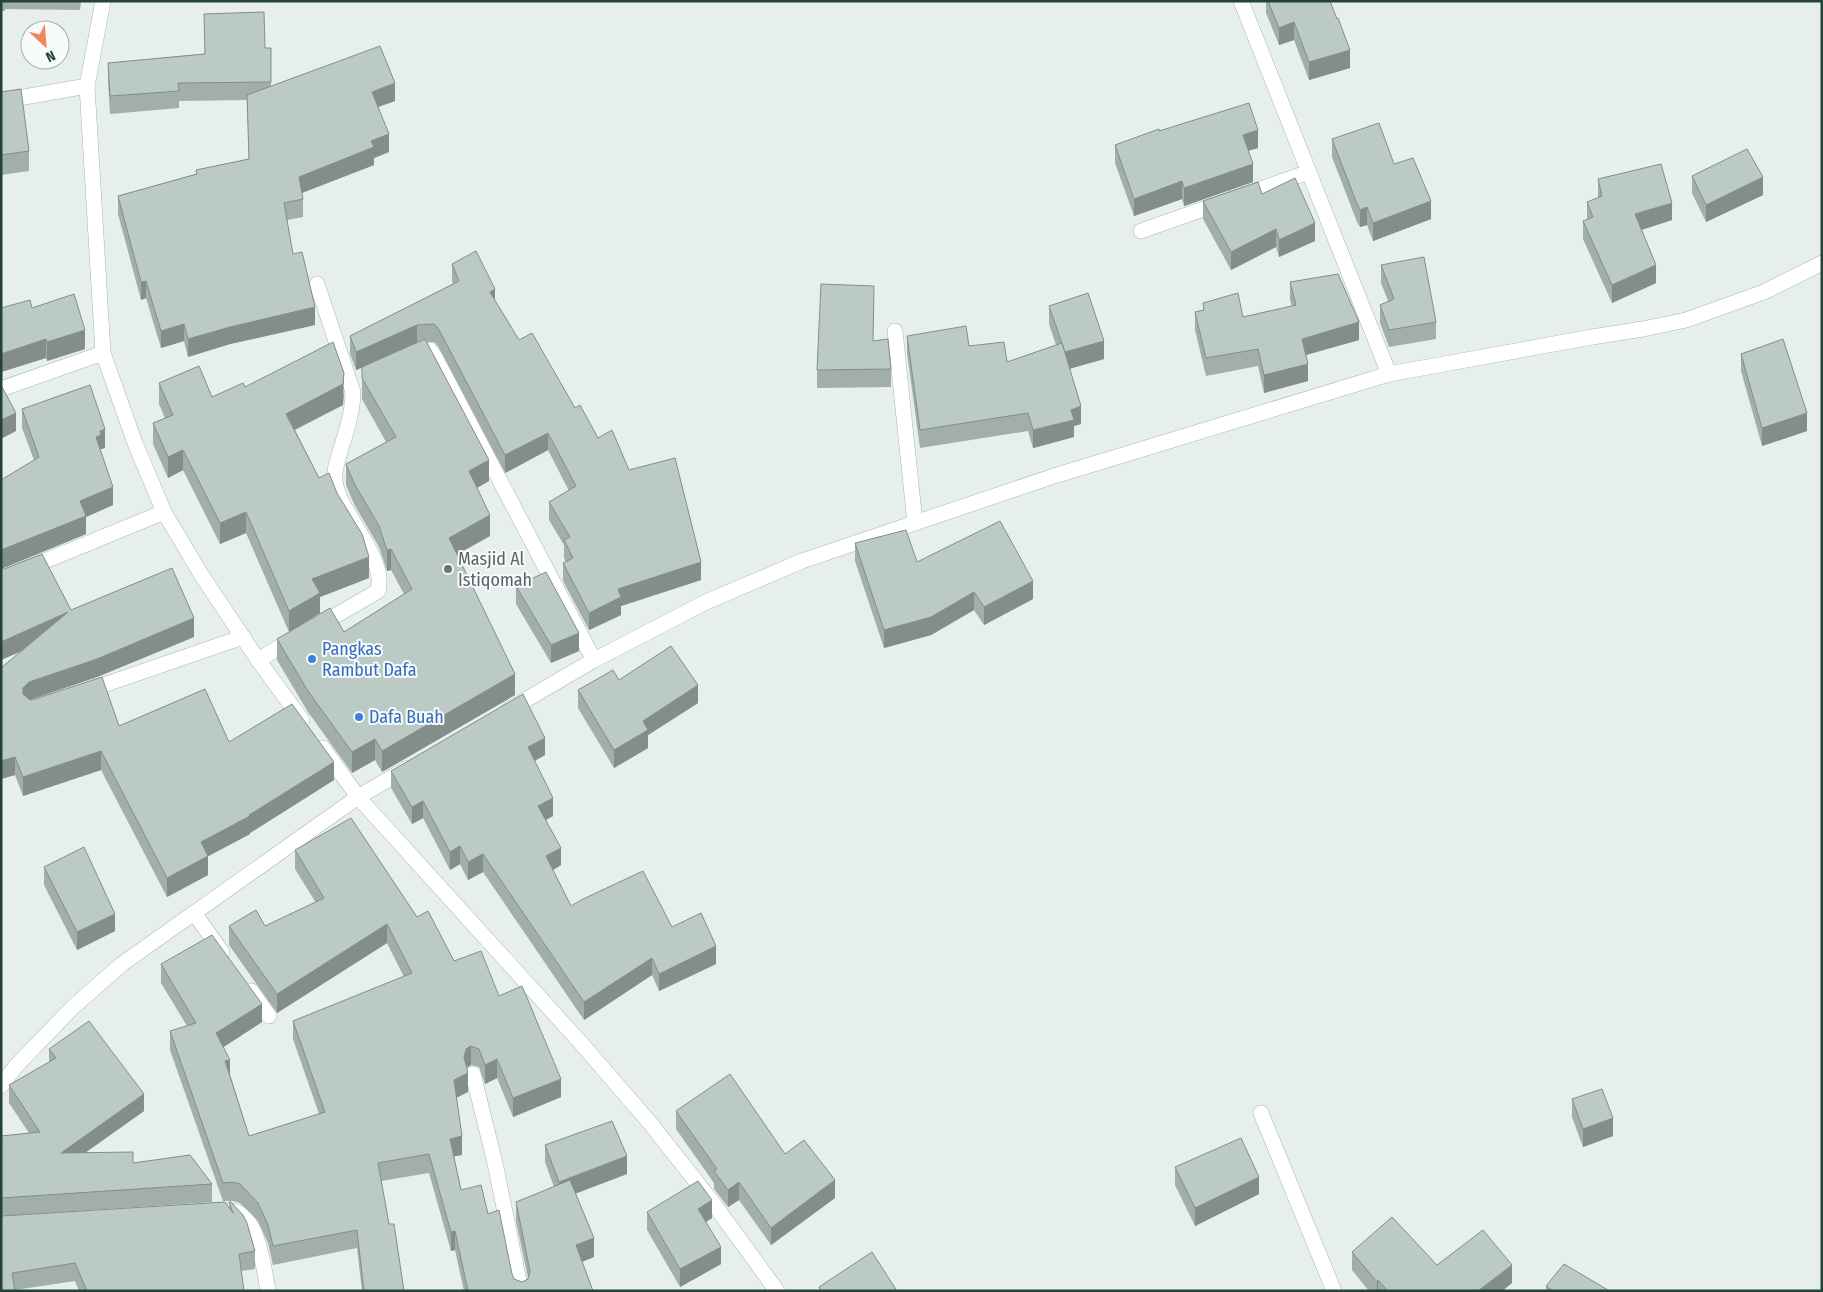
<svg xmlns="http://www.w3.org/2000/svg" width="1823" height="1292" viewBox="0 0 1823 1292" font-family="'Fira Sans Condensed',sans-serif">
<rect width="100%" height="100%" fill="#e6efeb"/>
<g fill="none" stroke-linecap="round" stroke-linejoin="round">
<g stroke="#a8b8b2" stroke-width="16">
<g id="minor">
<polyline points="103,1 87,86 103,353 135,443 164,512 202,576 258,660 302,720"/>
<polyline points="1241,1 1389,374"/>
<polyline points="1,101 87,86"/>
<polyline points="1141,231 1309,172"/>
<path d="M317 284 353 392C353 410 348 427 342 445 339 456 333 471 335 482 341 516 387 557 378 591L318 626"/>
<polyline points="895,331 915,523"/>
<polyline points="411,355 421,351 430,350 435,357 594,660"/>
<polyline points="1,389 103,353"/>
<polyline points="1,579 164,512"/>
<polyline points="258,660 293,639"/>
<polyline points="86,691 243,637"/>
<polyline points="510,709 594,660 706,602 802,561 1054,476 1389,374 1592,337 1643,329 1686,320 1764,292 1822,263"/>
<polyline points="323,748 358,797 580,1042 650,1123 713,1203 777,1291"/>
<polyline points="194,913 222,952"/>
<polyline points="251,991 269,1016"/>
<polyline points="473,1074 495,1163 521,1291"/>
<polyline points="1,1086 16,1066 73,1007 122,964 358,797 408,768"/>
<polyline points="1261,1113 1334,1291"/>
<path d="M229 1211C258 1209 264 1270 268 1291"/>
</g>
</g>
<use href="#minor" stroke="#fff" stroke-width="15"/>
</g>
<g fill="#a1aea9">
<polygon points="1,1 81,1 80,10 5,9 5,11 1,11"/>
<polygon points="1266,1 1330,1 1350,68 1309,80 1294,40 1279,45 1266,13"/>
<polygon points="265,48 271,48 271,86 395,101 378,107 389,152 374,158 374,165 302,193 303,199 303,217 287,220 293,254 315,325 230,344 188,357 184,341 161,348 146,298 141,300 118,214 118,196 196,174 196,170 249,159 247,100 179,101 179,108 110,114 108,81 108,63"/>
<polygon points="1,92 29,151 29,171 1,175"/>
<polygon points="1159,131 1258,148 1248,151 1253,182 1184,206 1182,199 1134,216 1115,163 1115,145"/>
<polygon points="1332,139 1394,164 1431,219 1373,241 1367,225 1360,227 1357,222 1332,157"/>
<polygon points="1692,176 1763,195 1706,222 1692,193"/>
<polygon points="1598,179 1672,220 1641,230 1656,283 1612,303 1583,239 1583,221 1587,219 1587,202 1598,198"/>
<polygon points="1262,194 1315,241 1279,257 1276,247 1231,270 1203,219 1203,201"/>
<polygon points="452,264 495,301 519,340 598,438 629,470 701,580 621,606 621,615 589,630 563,581 563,563 566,562 564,558 564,545 549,520 549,502 569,491 548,450 505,473 438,346 434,342 426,342 489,481 477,488 490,536 457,554 515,695 382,772 375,760 352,773 308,712 277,660 277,639 344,632 404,594 391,570 387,571 379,547 354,504 346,485 346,464 386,442 362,399 362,368 356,370 350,354 350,336 453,284 452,281"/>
<polygon points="1381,265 1436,322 1436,339 1389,347 1380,323 1380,305 1388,301 1381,283"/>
<polygon points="1290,282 1359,340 1306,355 1308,381 1264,393 1258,366 1206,376 1195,330 1195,312 1203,310 1203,303 1243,317 1292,306 1290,300"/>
<polygon points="874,304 873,341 891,369 891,387 817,388 817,370"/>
<polygon points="1049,306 1104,359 1069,369 1081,424 1074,426 1074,437 1033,448 1028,431 920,448 907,353 907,336 969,346 1007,362 1056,345 1049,324"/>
<polygon points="1,308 32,308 85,349 47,361 46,358 1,372"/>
<polygon points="1741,354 1807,431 1762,446 1741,371"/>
<polygon points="159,383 212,397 245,387 344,393 343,405 295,430 369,578 320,597 320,613 289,632 246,533 220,544 183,470 168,478 153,444 153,423 165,418 159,404"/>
<polygon points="22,409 105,448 101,449 101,452 113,505 86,517 86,534 1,569 34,460 22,428"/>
<polygon points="855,543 917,562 1033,599 984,625 974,610 931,635 884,648 855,561"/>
<polygon points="1,569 71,610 194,637 97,677 30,700 119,726 229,742 334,780 250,833 250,834 208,856 208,875 167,897 101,770 23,796 15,775 1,779 20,652 1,660"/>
<polygon points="516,586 579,651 551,663 516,604"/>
<polygon points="619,680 698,703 648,735 648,748 614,768 578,708 578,690"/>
<polygon points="545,755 535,761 553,816 546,820 561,865 553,870 571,906 672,927 716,964 659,991 652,975 584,1020 483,872 468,880 460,864 450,870 423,818 412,824 391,788 391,771"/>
<polygon points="295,850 417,917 454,961 499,996 561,1097 513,1117 497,1078 485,1084 479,1067 471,1065 466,1068 468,1092 456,1097 462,1155 454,1156 461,1190 488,1214 514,1279 522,1282 528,1279 528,1278 516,1221 516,1202 554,1187 545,1162 545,1145 627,1174 575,1193 594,1257 582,1262 593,1291 464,1291 455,1250 451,1251 429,1173 381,1181 389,1224 404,1291 362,1291 357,1248 273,1265 268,1243 258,1221 240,1203 233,1201 223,1201 170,1050 170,1031 187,1026 161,983 161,964 262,1022 223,1047 230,1074 249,1136 319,1114 293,1039 293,1021 404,977 387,943 277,1013 229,945 229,926 265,926 316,903 295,869"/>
<polygon points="44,867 115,931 77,950 44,885"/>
<polygon points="49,1049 144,1111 86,1152 133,1163 212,1184 212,1202 1,1216 1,1136 29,1133 9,1103 9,1085 49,1062"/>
<polygon points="1572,1099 1613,1136 1583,1147 1572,1117"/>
<polygon points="676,1111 785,1154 835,1198 771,1245 739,1200 728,1207 714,1189 714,1183 676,1129"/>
<polygon points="1175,1167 1259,1194 1195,1226 1175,1185"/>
<polygon points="229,1202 255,1251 255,1269 241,1271 244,1291 79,1291 75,1281 15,1290 1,1216 229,1208"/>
<polygon points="647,1212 712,1218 706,1222 721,1264 680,1287 647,1230"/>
<polygon points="1352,1252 1437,1265 1512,1283 1502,1291 1369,1291 1352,1270"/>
<polygon points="1546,1286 1608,1291 1546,1291"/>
</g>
<g fill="#838d89">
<polygon points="1294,22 1294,40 1279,45 1279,28"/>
<polygon points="1350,50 1350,68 1309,80 1309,62"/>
<polygon points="395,83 395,101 372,109 372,92"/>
<polygon points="1258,130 1258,148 1243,152 1243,135"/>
<polygon points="389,134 389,152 374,158 374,165 299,194 299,177 371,141"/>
<polygon points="1253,164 1253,182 1184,206 1184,188"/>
<polygon points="1763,177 1763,195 1706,222 1706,205"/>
<polygon points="1182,181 1182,199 1134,216 1134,199"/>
<polygon points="1431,201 1431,219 1373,241 1373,223"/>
<polygon points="1672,203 1672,220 1635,232 1635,214"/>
<polygon points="1367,207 1367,225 1360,227 1360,210"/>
<polygon points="1315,223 1315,241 1279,257 1279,240"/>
<polygon points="1276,229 1276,247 1231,270 1231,252"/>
<polygon points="1656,265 1656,283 1612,303 1612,285"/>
<polygon points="146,281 146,298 141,300 141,282"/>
<polygon points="495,289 495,306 490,292"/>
<polygon points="315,307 315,325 230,344 188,357 188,339 230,327"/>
<polygon points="1359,322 1359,340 1302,356 1302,339"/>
<polygon points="184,324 184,341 161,348 161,331"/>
<polygon points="417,325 417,342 356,370 356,352"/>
<polygon points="85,330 85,349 47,361 47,342"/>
<polygon points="46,339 46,358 1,372 1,354"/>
<polygon points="1104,341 1104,359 1065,370 1065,352"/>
<polygon points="1308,364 1308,381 1264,393 1264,375"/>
<polygon points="344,373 343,405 286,434 286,414"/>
<polygon points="1081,406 1081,424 1074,426 1074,437 1033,448 1033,430 1071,410"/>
<polygon points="16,413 16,431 1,439 1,420"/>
<polygon points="1807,413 1807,431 1762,446 1762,428"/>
<polygon points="105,429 105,448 101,449 101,453 96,437 100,431"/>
<polygon points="548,433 548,450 505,473 505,455"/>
<polygon points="183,450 183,470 168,478 168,457"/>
<polygon points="489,460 489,481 469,492 469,471"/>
<polygon points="113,487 113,505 86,517 86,534 1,569 1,550 80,501"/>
<polygon points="246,512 246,533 220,544 220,523"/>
<polygon points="490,515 490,536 449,559 449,538"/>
<polygon points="391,549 391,570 387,571 387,550"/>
<polygon points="369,557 369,578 320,597 320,613 289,632 289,611 312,579"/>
<polygon points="701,562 701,580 621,606 621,615 589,630 589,613 618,589"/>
<polygon points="1033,581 1033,599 984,625 984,607"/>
<polygon points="974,592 974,610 931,635 884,648 884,630"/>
<polygon points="68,612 68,630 1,660 1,642"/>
<polygon points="194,618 194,637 97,677 29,700 23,707 23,688 29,682"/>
<polygon points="579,633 579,651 551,663 551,645"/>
<polygon points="515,674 515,695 382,772 382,751"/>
<polygon points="698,685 698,703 648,735 648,748 614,768 614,750 643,721"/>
<polygon points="545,738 545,755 528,764 528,747"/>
<polygon points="375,739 375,760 352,773 352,752"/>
<polygon points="101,751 101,770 23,796 23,777"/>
<polygon points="15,757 15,775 1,779 1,761"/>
<polygon points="334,762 334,780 250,833 250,834 201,860 201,842 249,815"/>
<polygon points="553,798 553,816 538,824 538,806"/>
<polygon points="423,801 423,818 412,824 412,807"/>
<polygon points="460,846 460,864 450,870 450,852"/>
<polygon points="561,848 561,865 546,874 546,856"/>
<polygon points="483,854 483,872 468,880 468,862"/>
<polygon points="208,856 208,875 167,897 167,878"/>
<polygon points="115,914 115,931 77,950 77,932"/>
<polygon points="387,924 387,943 277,1013 277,994"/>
<polygon points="716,946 716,964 659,991 659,974"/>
<polygon points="652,958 652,975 584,1020 584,1002"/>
<polygon points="262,1004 262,1022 216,1052 216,1033"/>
<polygon points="471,1046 471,1065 466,1068 468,1073 468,1092 454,1099 454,1080 464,1057 466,1049"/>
<polygon points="497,1059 497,1078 485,1084 485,1065"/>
<polygon points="230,1060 230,1078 225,1061"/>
<polygon points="561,1079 561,1097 513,1117 513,1098"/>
<polygon points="144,1094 144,1111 61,1170 61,1153"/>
<polygon points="1613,1118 1613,1136 1583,1147 1583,1129"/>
<polygon points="462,1136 462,1155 450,1157 450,1139"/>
<polygon points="627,1156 627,1174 559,1200 559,1182"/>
<polygon points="1259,1177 1259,1194 1195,1226 1195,1208"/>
<polygon points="835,1180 835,1198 771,1245 771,1228"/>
<polygon points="739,1182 739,1200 728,1207 728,1190"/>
<polygon points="712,1200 712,1218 698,1227 698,1209"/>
<polygon points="455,1231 455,1250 451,1251 451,1232"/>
<polygon points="594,1238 594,1257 576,1264 576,1245"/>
<polygon points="721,1247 721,1264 680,1287 680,1269"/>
<polygon points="1512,1265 1512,1283 1502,1291 1478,1291"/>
<polygon points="1378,1280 1378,1291 1377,1291 1377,1282"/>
</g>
<g fill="#bbcac4" stroke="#838d89">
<polygon points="1268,1 1330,1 1337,19 1338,18 1350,50 1309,62 1294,22 1279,28"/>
<polygon points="264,12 265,48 271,48 271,82 178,83 179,91 110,96 108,63 205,54 204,14"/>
<polygon points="380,46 395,83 372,92 389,134 371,141 374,147 299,177 303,199 284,203 293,254 302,252 315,307 230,327 188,339 184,324 161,331 146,281 141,282 118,196 197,174 196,170 249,159 247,95"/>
<polygon points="21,89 29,151 1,155 1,92"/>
<polygon points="1249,103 1258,130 1243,135 1253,164 1184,188 1182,181 1134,199 1115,145 1159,129 1159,131"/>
<polygon points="1379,123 1394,164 1413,158 1431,201 1373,223 1367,207 1360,210 1357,204 1332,139"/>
<polygon points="1747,149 1763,177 1706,205 1692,176"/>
<polygon points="1661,164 1672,203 1635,214 1656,265 1612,285 1583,221 1593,217 1587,202 1602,196 1598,179"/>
<polygon points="1295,178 1315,223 1279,240 1276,229 1231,252 1203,201 1258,182 1262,194"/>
<polygon points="476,251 495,289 490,292 519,340 532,333 575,408 580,405 598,438 612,430 629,470 675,458 701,562 618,589 621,597 589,613 563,563 573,558 564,540 570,537 549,502 576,486 548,433 505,455 438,328 434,324 417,325 356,352 350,336 459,281 452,264"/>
<polygon points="1424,257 1436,322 1389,330 1380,305 1394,299 1381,265"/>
<polygon points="1338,274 1359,322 1302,339 1308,364 1264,375 1258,349 1206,358 1195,312 1204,310 1203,303 1238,293 1243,317 1296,305 1290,282"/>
<polygon points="821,284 874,286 873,341 888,339 891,369 817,370"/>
<polygon points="1088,293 1104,341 1065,352 1049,306"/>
<polygon points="74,294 85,330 47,342 46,339 1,354 1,308 30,300 32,308"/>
<polygon points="966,326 969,346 1004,342 1007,362 1062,343 1081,406 1071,410 1074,420 1033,430 1028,413 920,430 907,336"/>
<polygon points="425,339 489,460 469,471 490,515 449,538 515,674 382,751 375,739 352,752 308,691 277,639 330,608 344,632 412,589 391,549 387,550 379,526 354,483 346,464 396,437 362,378 362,367"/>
<polygon points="1783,339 1807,413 1762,428 1741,354"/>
<polygon points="333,342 344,373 343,384 286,414 319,478 329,473 337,493 362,534 369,557 312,579 320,593 289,611 246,512 220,523 183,450 168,457 153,423 173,415 159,383 199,366 212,397 243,383 245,387"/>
<polygon points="1,385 16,413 1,420"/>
<polygon points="90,385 105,429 100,431 101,435 96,437 113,487 80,501 86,516 1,550 1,480 39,457 22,409"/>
<polygon points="1000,521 1033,581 984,607 974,592 931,617 884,630 855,543 906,530 917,562"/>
<polygon points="42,554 71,610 172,568 194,618 97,659 29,682 23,688 23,694 30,700 35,699 102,677 119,726 205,689 229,742 292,704 334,762 249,815 250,816 201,842 208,856 167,878 101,751 23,777 15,757 1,761 1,668 68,612 1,642 1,569 4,569"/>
<polygon points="546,572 579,633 551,645 516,586"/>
<polygon points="671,646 698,685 643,721 648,730 614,750 578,690 613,670 619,680"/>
<polygon points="523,694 545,738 528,747 553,798 538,806 561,848 546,856 571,906 583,899 643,871 672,927 701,913 716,946 659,974 652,958 584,1002 483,854 468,862 460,846 450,852 423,801 412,807 391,771"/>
<polygon points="351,818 417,917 428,911 454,961 481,951 499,996 522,986 561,1079 513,1098 497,1059 485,1065 479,1049 471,1046 466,1049 464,1057 468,1073 454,1080 462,1136 450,1139 461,1190 481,1185 488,1214 499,1210 512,1274 514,1279 522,1282 528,1279 530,1271 516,1202 570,1180 594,1238 576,1245 593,1291 468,1291 455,1231 451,1232 429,1154 378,1163 389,1224 394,1224 404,1291 364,1291 357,1230 273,1246 268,1225 258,1203 240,1184 233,1182 223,1183 170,1031 196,1023 161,964 212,935 262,1004 216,1033 230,1060 225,1061 249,1136 325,1112 293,1021 412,973 387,924 277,994 229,926 256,910 265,926 324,898 295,850"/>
<polygon points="84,847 115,914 77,932 44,867"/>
<polygon points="89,1021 144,1094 61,1153 133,1152 133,1163 190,1155 212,1184 1,1198 1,1136 40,1132 9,1085 56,1058 49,1049"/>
<polygon points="730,1074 785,1154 804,1140 835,1180 771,1228 739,1182 728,1190 714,1171 717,1169 676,1111"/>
<polygon points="1602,1089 1613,1118 1583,1129 1572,1099"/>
<polygon points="612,1121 627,1156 559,1182 545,1145"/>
<polygon points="1241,1138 1259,1177 1195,1208 1175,1167"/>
<polygon points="698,1181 712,1200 698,1209 721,1247 680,1269 647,1212"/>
<polygon points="225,1202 233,1213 229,1202 231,1202 243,1215 247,1223 255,1251 239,1254 244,1291 87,1291 75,1263 12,1273 15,1291 1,1291 1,1216"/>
<polygon points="1392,1217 1437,1265 1483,1230 1512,1265 1478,1291 1388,1291 1378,1280 1377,1282 1352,1252"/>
<polygon points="872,1252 897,1291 821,1291 819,1287"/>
<polygon points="1564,1264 1608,1290 1607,1291 1553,1291 1546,1286"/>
</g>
<circle fill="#6b7280" stroke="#f7fbf9" stroke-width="2" cx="448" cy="569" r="5"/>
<g fill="#3f7fe0" stroke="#f7fbf9" stroke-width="2">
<circle cx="312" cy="659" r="5"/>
<circle cx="359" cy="717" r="5"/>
</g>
<g text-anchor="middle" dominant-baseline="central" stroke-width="4" stroke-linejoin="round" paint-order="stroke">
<g font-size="18" fill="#5b616d" stroke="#f7fbf9" text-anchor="start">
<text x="458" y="559">Masjid Al<tspan x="458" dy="21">Istiqomah</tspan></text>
</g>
<g font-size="18" fill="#366cbe" stroke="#f7fbf9" text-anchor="start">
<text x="322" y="649">Pangkas<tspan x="322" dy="21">Rambut Dafa</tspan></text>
<text x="369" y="717">Dafa Buah</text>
</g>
</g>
<rect width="1823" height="1292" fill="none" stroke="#24423a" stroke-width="5"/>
<g transform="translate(45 45) rotate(154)"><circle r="24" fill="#f7fbf9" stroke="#a3b1ad"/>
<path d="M0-4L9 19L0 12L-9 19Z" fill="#f4845f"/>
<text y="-8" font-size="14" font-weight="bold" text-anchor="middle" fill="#24423a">N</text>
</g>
</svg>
